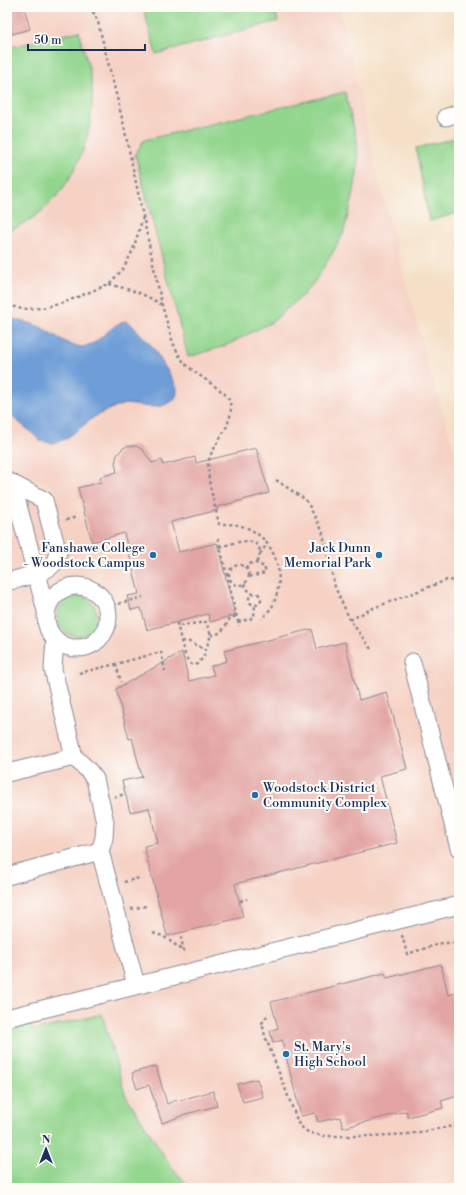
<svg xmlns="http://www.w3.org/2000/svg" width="466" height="1195" viewBox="0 0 466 1195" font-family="'Libre Bodoni',serif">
<rect width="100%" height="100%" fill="#fdfcf7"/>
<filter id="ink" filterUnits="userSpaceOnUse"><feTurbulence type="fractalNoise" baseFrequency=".025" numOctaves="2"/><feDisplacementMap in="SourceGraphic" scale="8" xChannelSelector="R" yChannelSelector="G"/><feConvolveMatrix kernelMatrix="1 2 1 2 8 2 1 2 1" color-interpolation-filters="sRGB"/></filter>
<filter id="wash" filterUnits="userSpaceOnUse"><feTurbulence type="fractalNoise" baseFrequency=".012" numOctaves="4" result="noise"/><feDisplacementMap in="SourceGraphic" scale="16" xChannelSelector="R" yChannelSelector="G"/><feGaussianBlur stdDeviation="0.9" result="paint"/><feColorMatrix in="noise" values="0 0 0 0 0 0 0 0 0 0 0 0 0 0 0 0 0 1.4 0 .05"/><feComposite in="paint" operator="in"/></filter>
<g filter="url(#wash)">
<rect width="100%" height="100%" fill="#f5e0c7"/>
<polygon fill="#f6d2c5" points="7,7 340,7 379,182 431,375 459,464 459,1188 191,1188 172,1168 125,1094 102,1014 33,1031 31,1024 7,1030 7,487 55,489 7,466"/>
<g fill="#92d58d" stroke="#568276">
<polygon points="143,7 274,7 278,21 156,54"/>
<path d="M79 31C83 48 91 71 92 88 95 136 74 188 34 217 25 223 16 227 7 232V48Z"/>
<polygon points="345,92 357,141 358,166 353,197 343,234 333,252 315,281 305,293 272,322 225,346 188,357 135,154 144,140"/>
<polygon points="459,137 459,213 429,221 416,148"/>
<circle cx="77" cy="616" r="20"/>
<polygon points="102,1014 125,1094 172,1168 191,1188 7,1188 7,1030 31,1024 33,1031"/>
</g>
<polygon fill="#6e9dd7" stroke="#44669a" points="7,318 30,323 42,328 71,345 83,347 94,343 116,325 125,321 130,323 151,345 159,357 173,380 177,388 177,394 174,400 162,406 153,407 125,404 110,409 94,417 66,439 53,443 40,441 30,431 16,420 7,408"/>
<g id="blocks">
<g fill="#e3a5a3">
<polygon points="24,7 30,29 12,34 7,11"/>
<polygon points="127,446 136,446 143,450 152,463 162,460 163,465 195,457 196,463 256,448 269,493 217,507 218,510 171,522 179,552 217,543 235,615 210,622 208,614 147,630 141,608 131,610 127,596 139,594 124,533 92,542 78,488 101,482 100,477 117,472 115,463 117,455 122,449"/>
<polygon points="312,629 317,649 345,642 359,700 387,692 407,769 380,776 397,843 235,884 243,917 167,936 144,846 158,843 149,808 130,812 122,781 142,777 132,738 129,739 116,689 182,652 189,681 214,675 211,666 227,661 224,651"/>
<polygon points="441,964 448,995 459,992 458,1096 441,1101 443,1108 408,1117 406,1111 343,1128 340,1117 318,1122 315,1113 301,1116 282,1040 273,1043 270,1031 278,1028 271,1002 385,973 387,978"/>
<polygon points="156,1066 167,1104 176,1100 177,1101 213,1091 217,1106 182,1115 182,1116 162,1123 149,1085 137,1089 132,1073"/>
<polygon points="257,1079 263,1097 243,1102 237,1084"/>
</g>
</g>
</g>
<g filter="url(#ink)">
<use href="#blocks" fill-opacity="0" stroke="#888892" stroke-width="1"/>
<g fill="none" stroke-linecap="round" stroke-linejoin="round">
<g stroke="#888892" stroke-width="19">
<g id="minor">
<polyline points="446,117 459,113"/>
<path d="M7 481 44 500 58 553C56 557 56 562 52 565 44 574 19 578 7 582"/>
<polyline points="12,483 46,611"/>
<circle cx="77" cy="617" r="31"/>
<polyline points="55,639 53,669 74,757 87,769 95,779 105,822 104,838 100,851 136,985"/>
<polyline points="412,662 459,848"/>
<polyline points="7,773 74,757"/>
<polyline points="7,876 100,851"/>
<polyline points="7,1018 459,905"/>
</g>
</g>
<g stroke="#888892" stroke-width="2.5" stroke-dasharray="3 3" stroke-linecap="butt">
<path d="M89 7 95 15 98 22 123 122 162 305 173 343 180 357 187 366 224 393 230 401 231 413 227 426 211 454 208 463 209 481 219 524C225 524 232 524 238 525 275 534 288 575 272 607 269 611 265 615 262 619"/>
<polyline points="7,10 17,7"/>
<path d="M109 284C130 290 142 292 162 305"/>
<polyline points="7,305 22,309 42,308 63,303 109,284 123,269 133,250 143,217"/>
<polyline points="276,480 306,500 322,530 335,587 350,620"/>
<polyline points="66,520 77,517"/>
<polyline points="218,538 239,626"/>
<path d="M220 547C230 544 257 534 260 551 260 556 259 559 256 563"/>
<polyline points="260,554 267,544"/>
<circle cx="239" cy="575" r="10"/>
<polyline points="245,568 253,562 265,567 265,573 249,577"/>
<polyline points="244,584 247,589 252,594"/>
<circle cx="255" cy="599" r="6"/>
<polyline points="107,607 143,597"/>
<polyline points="238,622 250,619 254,616 255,606"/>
<path d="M177 623C179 631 184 660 191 664 193 665 194 665 197 664L203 658 211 635 206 622 178 626"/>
<path d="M211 635C222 635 225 627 230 618L237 616"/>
<polyline points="182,641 190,642 206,650"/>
<polyline points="371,649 350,620 371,609 447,580 459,581"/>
<polyline points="116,664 121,682"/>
<polyline points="79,673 116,664 161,652 165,671"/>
<polyline points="114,797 125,794"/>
<polyline points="124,882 139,878"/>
<polyline points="240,901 247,899"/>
<polyline points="131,909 146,906"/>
<polyline points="153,933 163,936 184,951 180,934"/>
<polyline points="402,935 407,954 442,943 459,943"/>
<polyline points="267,1016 262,1023 265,1036 299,1125 309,1133 326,1136 370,1136 409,1134 459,1125"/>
</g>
<use href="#minor" stroke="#fff" stroke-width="17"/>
</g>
</g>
<g fill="#1f6fb2" stroke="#fdfcf7" stroke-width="1.5">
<circle cx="153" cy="555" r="4"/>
<circle cx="379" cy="555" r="4"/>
<circle cx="255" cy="795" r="4"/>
<circle cx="286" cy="1054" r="4"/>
</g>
<g text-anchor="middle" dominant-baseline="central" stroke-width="4" stroke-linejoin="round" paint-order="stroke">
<g font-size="13" fill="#1b2f5e" stroke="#fdfcf7" text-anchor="end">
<text x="145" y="548">Fanshawe College<tspan x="145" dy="15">- Woodstock Campus</tspan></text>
<text x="371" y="548">Jack Dunn<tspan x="371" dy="15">Memorial Park</tspan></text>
<text x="263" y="788" text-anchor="start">Woodstock District<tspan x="263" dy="15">Community Complex</tspan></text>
<text x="294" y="1047" text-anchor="start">St. Mary's<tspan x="294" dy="15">High School</tspan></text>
</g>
</g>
<rect width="466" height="1195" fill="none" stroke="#fdfcf7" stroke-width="24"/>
<g transform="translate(46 1149)" stroke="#fdfcf7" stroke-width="3" paint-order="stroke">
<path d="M0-3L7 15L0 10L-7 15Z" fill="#1b2f5e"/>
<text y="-6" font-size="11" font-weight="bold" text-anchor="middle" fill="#1b2f5e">N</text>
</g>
<path d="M28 44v6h117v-6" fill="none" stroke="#1b2f5e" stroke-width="2"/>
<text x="34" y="44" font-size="12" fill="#1b2f5e" stroke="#fdfcf7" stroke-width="3" paint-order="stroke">50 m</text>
</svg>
